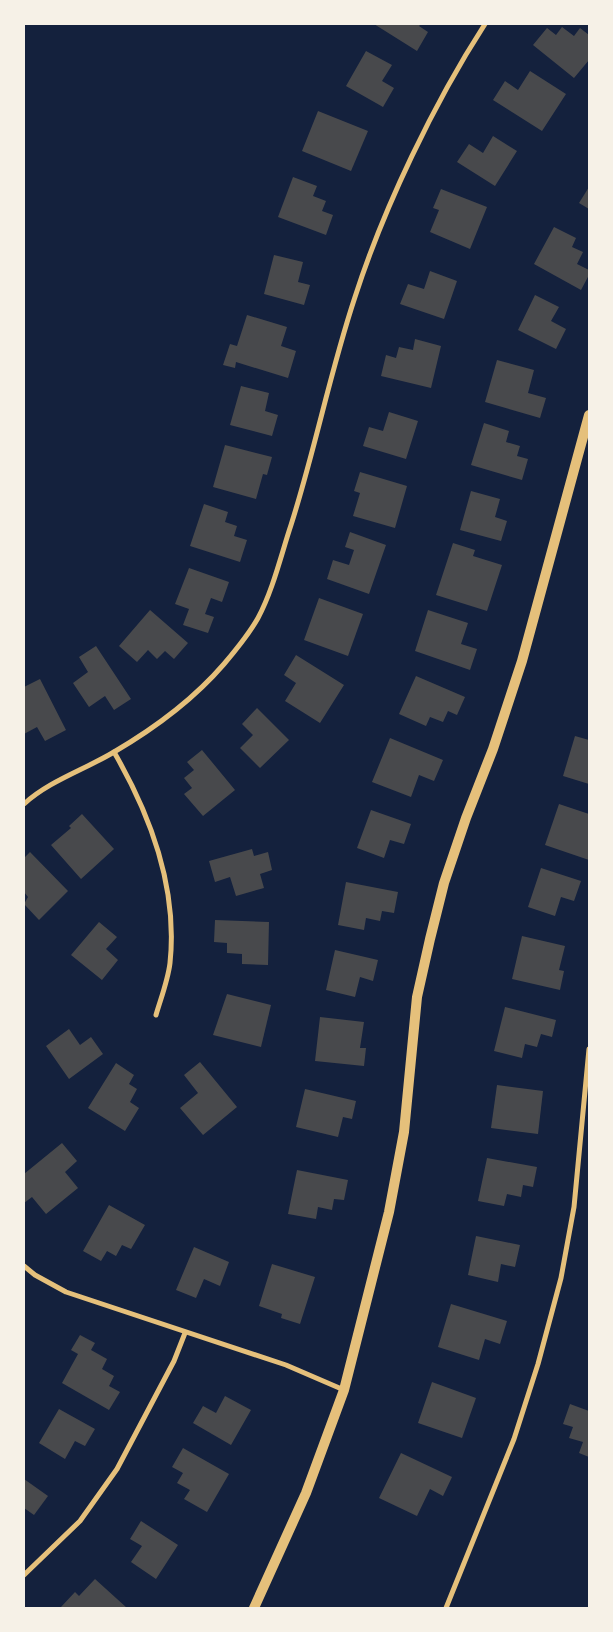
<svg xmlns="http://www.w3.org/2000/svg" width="613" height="1632" viewBox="0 0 613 1632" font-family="'Asap Condensed',sans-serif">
<rect width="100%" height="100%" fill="#14213d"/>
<g fill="#48494c">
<polygon points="374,24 421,24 419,26 428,32 417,51"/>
<polygon points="562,27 574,36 580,28 589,35 589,60 574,78 533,45 547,28 556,35"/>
<polygon points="366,51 392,65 382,81 394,88 383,107 346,86"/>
<polygon points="530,71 566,94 542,131 493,100 505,81 518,90"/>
<polygon points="318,111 368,131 351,171 302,151"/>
<polygon points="493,136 517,151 495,186 457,162 469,144 483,153"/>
<polygon points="293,177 317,186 313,196 326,201 322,211 333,215 326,235 278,217"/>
<polygon points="589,187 589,209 579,203"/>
<polygon points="441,189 487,207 470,249 430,232 439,210 433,208"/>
<polygon points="554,227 576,238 572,247 583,252 577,264 589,270 589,275 581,290 534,264"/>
<polygon points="274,255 303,262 298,282 310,285 304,305 264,294"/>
<polygon points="430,271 457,281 444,319 400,304 408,284 424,289"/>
<polygon points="535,295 559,307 551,321 566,329 556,349 518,330"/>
<polygon points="247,315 287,327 281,346 296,351 288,378 236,362 235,368 223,365 230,344 237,346"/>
<polygon points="415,339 441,346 431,388 381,376 386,355 396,358 399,347 413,350"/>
<polygon points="497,360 534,370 528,393 546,398 540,418 485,402"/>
<polygon points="241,386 269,393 265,411 278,415 272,436 230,425"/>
<polygon points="389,412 418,421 406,459 363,446 369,427 383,431"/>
<polygon points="484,423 509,431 506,442 520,446 517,456 528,459 522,480 471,465"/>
<polygon points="225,445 272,457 267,475 263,474 256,499 213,487"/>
<polygon points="360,472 407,486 395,528 353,516 360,493 354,491"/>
<polygon points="471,491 500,499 495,517 507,521 501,541 460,530"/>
<polygon points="204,504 228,512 225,522 237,526 234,536 247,540 240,562 190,546"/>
<polygon points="350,532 386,545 369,594 327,579 333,560 349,565 354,550 345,547"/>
<polygon points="453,543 475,550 473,556 502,565 487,611 436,595"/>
<polygon points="189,568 229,582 222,602 211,598 205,614 214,617 208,633 183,625 189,609 175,604"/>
<polygon points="319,598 363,614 348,656 304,640"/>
<polygon points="150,610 188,643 174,659 165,651 157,659 148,650 137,662 119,646"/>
<polygon points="428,610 468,623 461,644 477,649 470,670 415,651"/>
<polygon points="96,646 131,699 114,710 105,696 89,707 73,683 88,672 79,657"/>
<polygon points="296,655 344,685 320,723 285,701 296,683 284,675"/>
<polygon points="416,676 465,697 457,715 448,711 443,722 430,717 426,726 399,714"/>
<polygon points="40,679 66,730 45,741 37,727 24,734 24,687"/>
<polygon points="257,708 289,740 260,768 240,748 253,735 242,724"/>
<polygon points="575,736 589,740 589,784 563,776"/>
<polygon points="390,738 443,760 434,781 419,775 411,797 372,782"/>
<polygon points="202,750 235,790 203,816 184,794 192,788 184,778 194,770 187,762"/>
<polygon points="559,804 589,814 589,860 545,845"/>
<polygon points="371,810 411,824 404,844 390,840 384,858 357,848"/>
<polygon points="82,814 114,849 81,879 51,845 71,828 69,826"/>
<polygon points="252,849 254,856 268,852 272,870 260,874 264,888 236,896 230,877 215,882 209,861"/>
<polygon points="30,852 68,891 39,920 24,904 28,897 24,892 24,858"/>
<polygon points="541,868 581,881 574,901 561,897 555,916 528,907"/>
<polygon points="346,882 398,892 394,913 382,911 380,921 366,918 364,930 338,925"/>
<polygon points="215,920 269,922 268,965 242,964 242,954 227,953 227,943 214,942"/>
<polygon points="99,922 117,937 106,949 118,960 102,980 71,955"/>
<polygon points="522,936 565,946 559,970 564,971 560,990 512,979"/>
<polygon points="335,950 378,960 373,981 360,977 355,997 326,990"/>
<polygon points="227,994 271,1005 261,1047 213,1035"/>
<polygon points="505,1007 556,1020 552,1037 541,1034 537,1047 525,1044 522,1058 494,1051"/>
<polygon points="320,1017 364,1022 360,1048 366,1048 364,1066 315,1061"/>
<polygon points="69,1029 80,1045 91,1037 103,1054 69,1079 46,1046"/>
<polygon points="200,1062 237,1107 203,1135 180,1108 198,1093 184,1075"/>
<polygon points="116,1063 134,1075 129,1084 137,1089 130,1102 139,1108 125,1131 88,1108"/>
<polygon points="497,1085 543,1091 538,1134 491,1128"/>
<polygon points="305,1089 356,1101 352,1119 343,1117 338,1137 296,1127"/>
<polygon points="62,1143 77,1161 65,1172 78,1188 46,1214 32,1197 24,1203 24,1174"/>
<polygon points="487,1158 537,1167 533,1187 523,1185 521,1197 507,1194 504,1206 478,1201"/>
<polygon points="297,1170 348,1180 344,1200 334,1199 332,1210 318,1207 316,1219 288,1214"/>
<polygon points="109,1205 145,1225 131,1249 122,1245 116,1256 107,1251 101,1261 83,1251"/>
<polygon points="476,1236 520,1245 515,1267 501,1264 498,1282 468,1275"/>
<polygon points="194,1247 229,1262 220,1286 204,1279 196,1298 176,1290"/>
<polygon points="272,1264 315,1277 300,1324 281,1318 282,1314 259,1306"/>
<polygon points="451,1304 507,1321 500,1344 485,1339 479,1360 438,1347"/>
<polygon points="80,1335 95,1343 91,1350 107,1359 102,1369 114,1376 109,1386 120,1392 109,1410 62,1383 78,1354 71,1350"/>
<polygon points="432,1382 476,1398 462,1438 418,1423"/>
<polygon points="225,1396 251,1410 231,1445 193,1423 203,1406 216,1413"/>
<polygon points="570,1404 589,1411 589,1457 579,1453 583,1442 569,1438 573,1427 563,1424"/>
<polygon points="59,1409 95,1429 85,1446 75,1441 65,1459 39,1443"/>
<polygon points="183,1448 229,1474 207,1512 184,1499 190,1490 177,1483 183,1473 172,1467"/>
<polygon points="401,1453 452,1477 443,1496 430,1489 417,1516 379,1498"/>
<polygon points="24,1479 48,1496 34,1515 24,1508"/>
<polygon points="141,1521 178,1545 156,1579 131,1562 142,1546 130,1539"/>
<polygon points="95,1579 127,1608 61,1607 75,1592 79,1596"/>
</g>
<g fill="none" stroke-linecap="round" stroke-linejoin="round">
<g stroke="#e5c07b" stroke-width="5">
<path d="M114 752C151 816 178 888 170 963 168 980 161 998 156 1015"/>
<path d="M24 804C49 781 84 770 114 752 155 728 193 700 224 664 235 651 249 634 258 618 273 590 281 555 291 525 315 450 330 372 355 297 384 207 434 103 485 24"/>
<polyline points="24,1266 35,1275 66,1292 286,1365 344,1390"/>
<polyline points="24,1575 80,1521 117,1469 174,1361 185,1333"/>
<polyline points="446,1608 514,1439 538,1364 561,1278 574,1207 589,1049"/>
</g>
<polyline stroke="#e5c07b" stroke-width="10" points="254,1608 306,1493 344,1390 389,1212 404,1132 417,997 430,939 444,883 466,818 493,749 522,661 589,415"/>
</g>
<rect width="613" height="1632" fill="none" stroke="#f6f1e7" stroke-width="50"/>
</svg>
